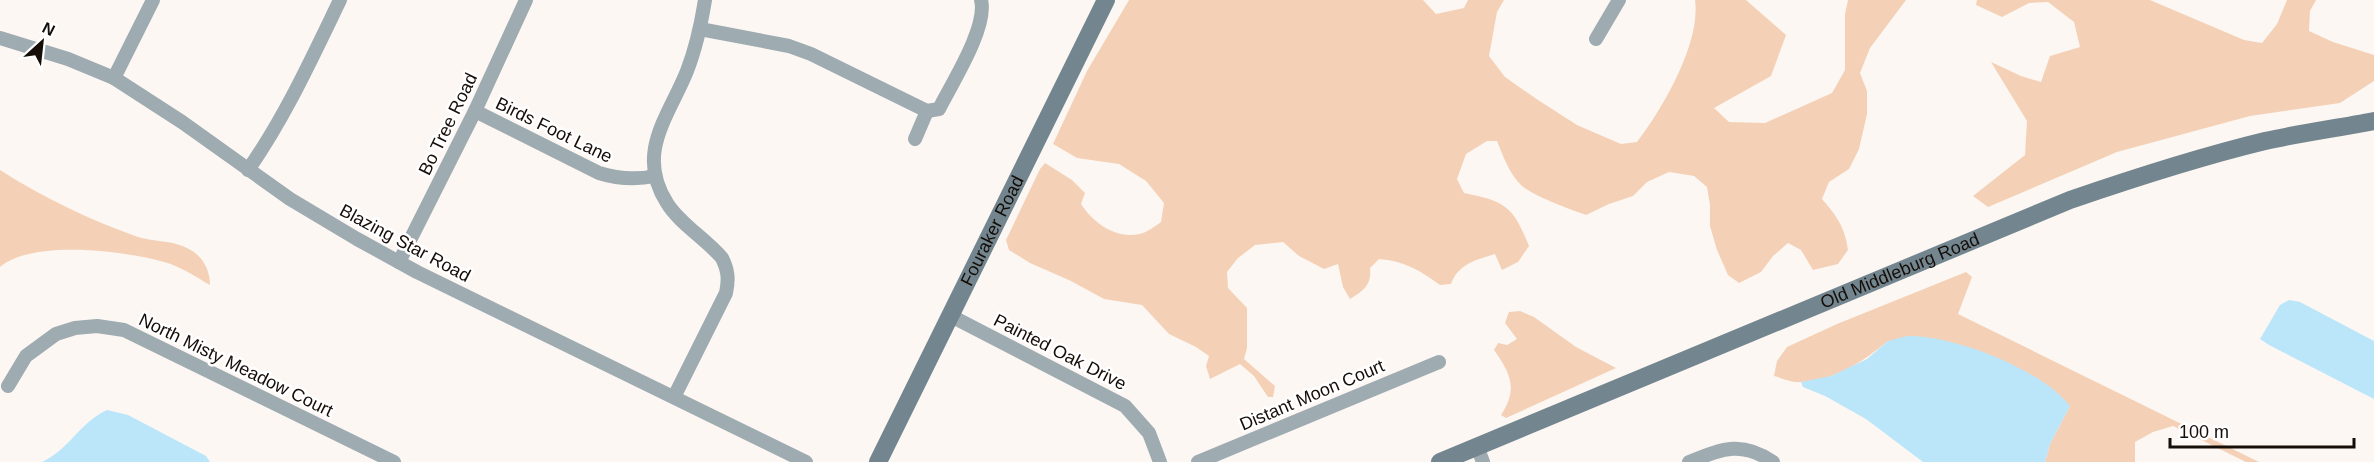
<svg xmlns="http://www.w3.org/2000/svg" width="2374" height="462" viewBox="0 0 2374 462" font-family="Helvetica,sans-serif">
<rect width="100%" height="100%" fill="#fcf7f3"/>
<g fill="#f4d1b6">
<path d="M1129 0H1423L1436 14 1464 8 1468 0H1504L1497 12 1489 56 1505 77 1538 100 1577 125 1621 144 1637 142C1663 108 1701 43 1695 0H1746L1786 35 1771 76 1714 108 1729 122 1765 123 1832 93 1845 70V14L1848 0H1906L1870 48 1860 73 1867 91V114L1859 149 1849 169 1829 182 1822 199C1836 215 1845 227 1848 250L1838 264 1813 270 1801 250 1788 243 1773 256 1761 272 1739 283 1728 275 1717 250 1710 226V205L1707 187 1694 176 1669 172 1647 182 1633 196 1609 204 1586 215C1569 209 1536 197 1522 186 1510 175 1503 156 1497 141H1487L1466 154 1457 179 1464 193C1505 201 1513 206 1529 246L1518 262 1502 270 1495 254C1476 260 1458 264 1451 284L1440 285C1420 270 1404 261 1379 259L1370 268C1372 285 1363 291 1350 299L1343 287 1338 264 1324 269 1299 256 1283 242 1255 245 1238 258 1227 272 1228 288 1247 308V348L1244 359 1275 386 1273 397H1268L1254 376 1240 364 1210 379 1206 366 1209 356 1196 347 1169 334 1142 305 1104 299 1071 281 1030 263 1009 250 1006 240 1040 169 1045 163 1072 180 1085 193 1081 204C1093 223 1116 239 1139 234 1146 233 1154 227 1161 222L1164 203 1146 181 1119 164 1077 158 1053 144 1087 71Z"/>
<polygon points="1977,0 2150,0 2244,40 2262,43 2277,24 2287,0 2316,0 2310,11 2309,31 2333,42 2374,55 2374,81 2340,103 2250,116 2117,152 1988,207 1973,196 2025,155 2027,121 1991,62 2021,76 2041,82 2050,56 2080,47 2074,22 2048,2 2029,3 2002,17 1976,5"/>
<path d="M0 170C42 197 90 220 138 237 154 242 171 240 187 248 202 255 210 269 210 285 196 277 180 266 164 262 125 251 33 239 0 267Z"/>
<path d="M1966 272 1972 277 1958 314 2259 462H2246L2173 426 2153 432 2135 442V462H2045L2050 444 2070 406 1888 341C1864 361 1834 381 1801 382 1792 383 1782 378 1774 376L1777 361 1787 347 1837 324Z"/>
<path d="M1520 311 1534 317 1576 347 1616 368 1506 418 1501 415C1518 389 1511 374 1494 350L1498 343 1507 345 1517 339 1505 323 1509 312Z"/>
</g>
<g fill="#bbe6fa">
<polygon points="2289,300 2300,302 2374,341 2374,399 2269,345 2260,339 2280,305"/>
<path d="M1907 336C1954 335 2041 369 2070 406L2050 444 2045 462H1923L1866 419 1825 396 1803 387 1801 382 1831 376 1867 359 1888 341Z"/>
<path d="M107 410 128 415 206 456 210 462H42C70 449 79 423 107 410Z"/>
</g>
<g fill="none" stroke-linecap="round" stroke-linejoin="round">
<g stroke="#9eabb1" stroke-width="14">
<polyline points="700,29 789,46 811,54 927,111"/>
<polyline points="0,38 68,59 114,78 182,122 290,199 357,239 417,272 806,462"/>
<polyline points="1596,39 1619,0"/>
<polyline points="114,78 153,0"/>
<path d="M475 111 599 173C618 179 636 180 655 176"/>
<path d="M927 111 939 109C952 83 988 27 981 0"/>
<polyline points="915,139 927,111"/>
<path d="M248 170C285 117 312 58 340 0"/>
<polyline points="399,262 475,111 526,0"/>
<polyline points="951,316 1125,406 1149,433 1160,462"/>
<polyline points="8,386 26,356 56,334 75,328 97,326 124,330 394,462"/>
<path d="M674 397 726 293C729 279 728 270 722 258 706 239 679 223 667 203 635 153 669 116 687 71 696 48 701 25 705 0"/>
<polyline points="1477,446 1483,462"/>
<polyline points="1198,462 1439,362"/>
<path d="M1689 462C1722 449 1741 440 1773 462"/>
</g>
<g stroke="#73868f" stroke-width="18">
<path id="s1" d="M878 462 1106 0"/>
<path id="s2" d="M1440 462 2070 200C2134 178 2199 157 2265 141 2301 133 2338 128 2374 121"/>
</g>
</g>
<g text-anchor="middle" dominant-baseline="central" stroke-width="5" stroke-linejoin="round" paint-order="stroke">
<g font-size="18" fill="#150d07" stroke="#fff">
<text transform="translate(448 124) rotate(-64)">Bo Tree Road</text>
<text transform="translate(554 130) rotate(26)">Birds Foot Lane</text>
<text stroke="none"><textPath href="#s1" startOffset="258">Fouraker Road</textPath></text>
<text transform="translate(405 243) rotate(28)">Blazing Star Road</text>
<text stroke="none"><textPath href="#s2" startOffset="498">Old Middleburg Road</textPath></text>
<text transform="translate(1060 352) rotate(27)">Painted Oak Drive</text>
<text transform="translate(236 365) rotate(26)">North Misty Meadow Court</text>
<text transform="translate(1312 395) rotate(-23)">Distant Moon Court</text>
</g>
</g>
<g transform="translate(42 42) rotate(27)" stroke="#ffffff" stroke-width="4.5" paint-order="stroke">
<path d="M0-4.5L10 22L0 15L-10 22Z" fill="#150d07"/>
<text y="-9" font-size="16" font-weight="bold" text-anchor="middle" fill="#150d07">N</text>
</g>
<path d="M2170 438v9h184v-9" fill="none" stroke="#150d07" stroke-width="3"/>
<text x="2179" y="438" font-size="18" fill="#150d07" stroke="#ffffff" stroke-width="4.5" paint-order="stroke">100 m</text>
</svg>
